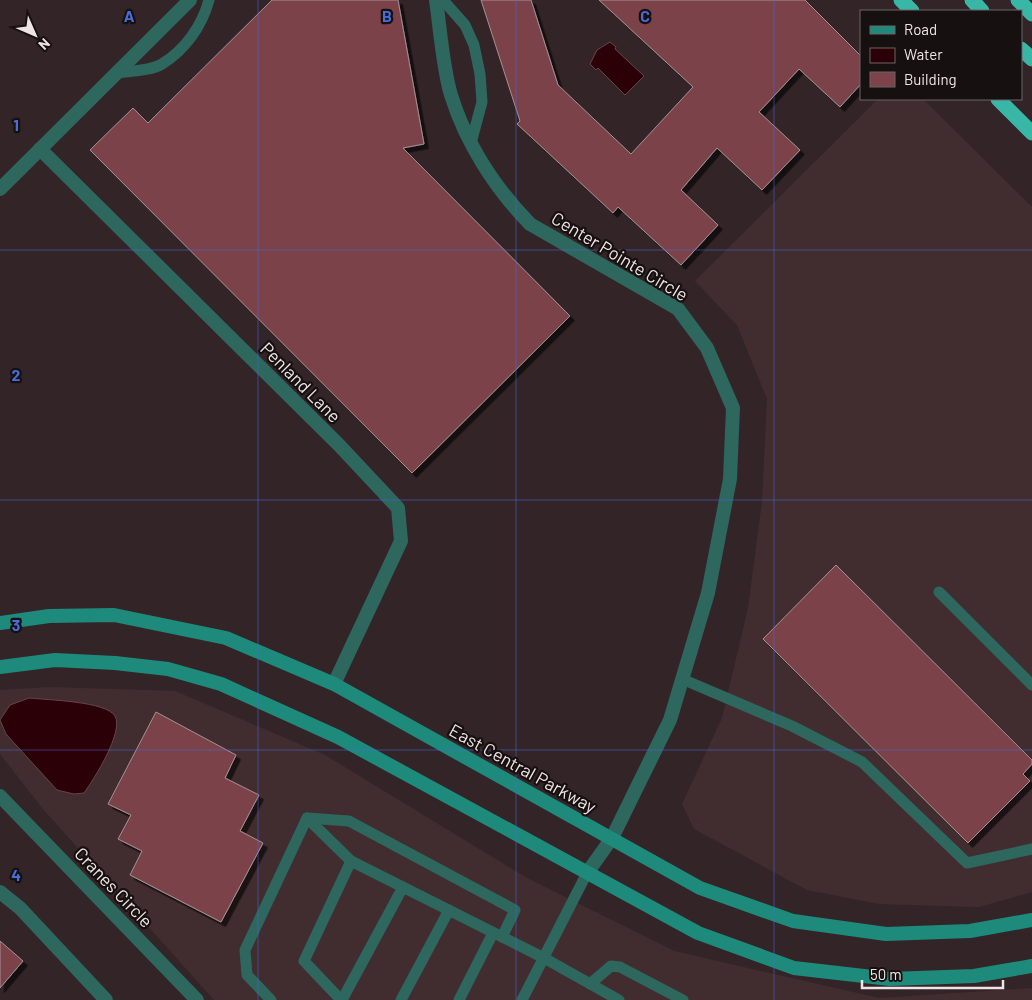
<svg xmlns="http://www.w3.org/2000/svg" width="1032" height="1000" viewBox="0 0 1032 1000" font-family="Barlow,sans-serif">
<defs>
<filter id="shadow"><feDropShadow dx="4.5" dy="4.5" stdDeviation="0" flood-color="#0009"/></filter>
</defs>
<rect width="100%" height="100%" fill="#332527"/>
<g fill="#412d2f">
<polygon points="878,99 923,99 1032,207 1032,892 979,907 879,904 807,890 694,829 682,804 722,718 748,608 762,502 767,399 737,325 695,281"/>
<polygon points="50,687 175,691 325,755 527,878 674,951 879,998 1032,988 1032,1000 214,1000 43,809 0,754 0,690"/>
</g>
<g fill="#2b0007" stroke="#66444a">
<polygon points="610,42 616,47 615,49 644,76 625,95 598,68 596,70 590,64 597,50"/>
<path d="M29 698C46 700 106 701 115 716 124 732 94 779 84 793L74 794 57 790 6 734 0 720 10 705Z"/>
</g>
<g fill="#7c434a" stroke="#a39193" filter="url(#shadow)">
<polygon points="272,0 398,0 424,144 403,148 570,316 412,473 90,150 133,108 148,123"/>
<polygon points="481,0 531,0 558,85 631,154 693,87 599,0 805,0 861,56 861,84 840,107 799,69 759,112 800,150 762,190 717,148 681,190 718,225 681,265 618,207 613,213 517,124 520,121"/>
<polygon points="836,565 1032,760 1032,764 1023,774 1030,781 968,843 763,639"/>
<polygon points="156,712 236,755 225,778 259,795 240,831 263,843 221,922 130,875 142,851 118,839 131,815 108,804"/>
<polygon points="0,941 23,961 0,988"/>
</g>
<g fill="none" stroke-linecap="round" stroke-linejoin="round">
<g stroke="#2d675e" stroke-width="11">
<polyline points="443,0 465,25 474,45 480,74 482,102 471,143"/>
<path d="M117 73C130 71 151 71 162 64 185 50 202 26 209 0"/>
<polyline points="939,592 1032,685"/>
<polyline points="682,679 792,726 862,762 967,863 1032,849"/>
<polyline points="307,818 349,821 515,910 502,937"/>
<polyline points="590,984 611,966 620,967 683,1000"/>
<polyline points="271,1000 247,975 245,950 307,818 351,861"/>
<polyline points="341,1000 304,961 351,861 544,958 619,1000"/>
<polyline points="342,1000 403,887"/>
<polyline points="401,1000 449,910"/>
<polyline points="459,1000 493,933"/>
<polyline points="522,1000 587,873"/>
</g>
<g stroke="#2d675e" stroke-width="14">
<path d="M436 0C440 28 443 69 451 95 466 143 495 188 530 224L678 309 707 348 733 408 730 479 708 593 670 720 612 838 587 873"/>
<polyline points="40,149 339,445 398,508 401,541 334,684"/>
<polyline points="0,189 190,0"/>
<polyline points="0,796 197,1000"/>
<polyline points="0,892 20,908 106,1000"/>
</g>
<g stroke="#1d8a7c" stroke-width="14">
<polyline points="0,623 49,616 114,615 226,638 334,684 700,888 793,921 886,934 970,931 1032,920"/>
<polyline points="0,667 55,660 115,663 168,669 221,684 338,737 698,933 794,968 890,979 974,976 1032,966"/>
</g>
<g stroke="#38b7a6" stroke-width="15">
<polyline points="901,0 912,11"/>
<polyline points="972,0 982,11"/>
<polyline points="1018,0 1032,14"/>
<polyline points="1021,49 1032,59"/>
<polyline points="998,99 1032,133"/>
</g>
</g>
<path fill="none" stroke="#476cdb" stroke-width="1" stroke-opacity="0.55" d="M258 0V1000M516 0V1000M774 0V1000M0 250H1032M0 500H1032M0 750H1032"/>
<g text-anchor="middle" dominant-baseline="central" stroke-width="4.5" stroke-linejoin="round" paint-order="stroke">
<g font-size="18" fill="#eee4e5" stroke="#171011">
<text transform="translate(620 256) rotate(31)">Center Pointe Circle</text>
<text transform="translate(301 382) rotate(45)">Penland Lane</text>
<text transform="translate(523 768) rotate(29)">East Central Parkway</text>
<text transform="translate(114 887) rotate(46)">Cranes Circle</text>
</g>
</g>
<g font-size="16" text-anchor="middle" font-weight="bold" fill="#476cdb" stroke="#171011" stroke-width="4.5" stroke-linejoin="round" paint-order="stroke">
<text x="129" y="22">A</text>
<text x="387" y="22">B</text>
<text x="645" y="22">C</text>
<text x="16" y="131">1</text>
<text x="16" y="381">2</text>
<text x="16" y="631">3</text>
<text x="16" y="881">4</text>
</g>
<rect x="860" y="10" width="162" height="90" fill="#171011" stroke="#6d6566"/>
<rect x="870" y="26" width="25" height="8" fill="#1d8a7c" stroke="#6d6566"/>
<text x="904" y="35" font-size="15" fill="#eee4e5">Road</text>
<rect x="870" y="48" width="25" height="15" fill="#2b0007" stroke="#6d6566"/>
<text x="904" y="60" font-size="15" fill="#eee4e5">Water</text>
<rect x="870" y="72" width="25" height="15" fill="#7c434a" stroke="#6d6566"/>
<text x="904" y="85" font-size="15" fill="#eee4e5">Building</text>
<g transform="translate(35 35) rotate(135)" stroke="#171011" stroke-width="4" paint-order="stroke">
<path d="M0-4L9 19L0 12L-9 19Z" fill="#eee4e5"/>
<text y="-8" font-size="14" font-weight="bold" text-anchor="middle" fill="#eee4e5">N</text>
</g>
<path d="M862 980v8h141v-8" fill="none" stroke="#eee4e5" stroke-width="2.5"/>
<text x="870" y="980" font-size="15" fill="#eee4e5" stroke="#171011" stroke-width="4" paint-order="stroke">50 m</text>
</svg>
